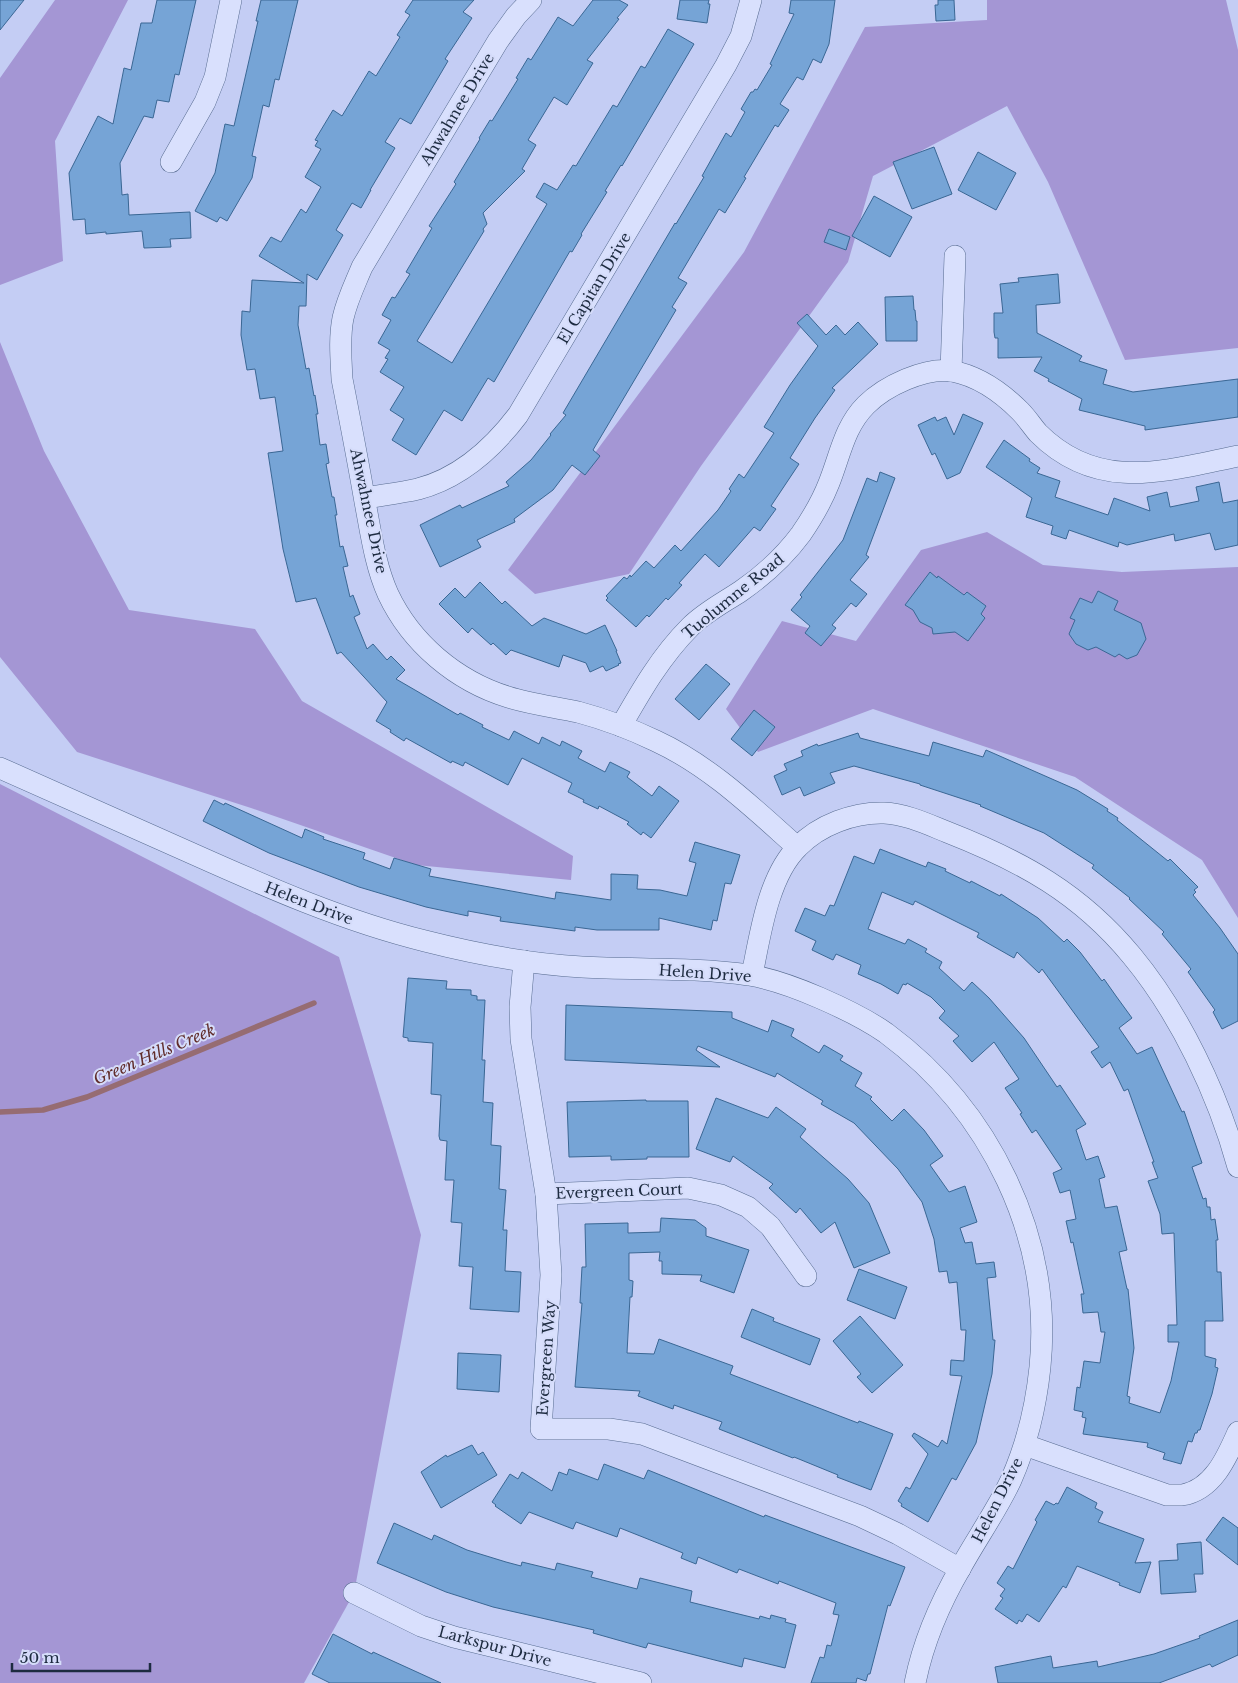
<svg xmlns="http://www.w3.org/2000/svg" width="1238" height="1683" viewBox="0 0 1238 1683" font-family="'Libre Baskerville',serif">
<rect width="100%" height="100%" fill="#c4cdf4"/>
<g fill="#a496d4">
<polygon points="55,0 128,0 55,141 63,261 0,285 0,78"/>
<polygon points="987,0 1226,0 1238,50 1238,348 1125,360 1048,182 1007,106 873,176 848,262 701,466 629,574 535,594 508,570 744,252 865,27 987,20"/>
<polygon points="0,342 44,451 129,610 255,629 302,701 573,856 571,880 416,865 251,808 77,752 0,657"/>
<polygon points="987,532 1043,565 1122,572 1238,567 1238,918 1202,860 1075,777 873,709 758,752 726,709 782,621 856,641 921,550"/>
<polygon points="0,784 339,957 421,1235 354,1593 304,1683 0,1683"/>
</g>
<g fill="none" stroke-linecap="round" stroke-linejoin="round">
<polyline stroke="#966c72" stroke-width="5.5" points="0,1112 43,1110 87,1097 314,1003"/>
</g>
<g fill="#76a4d6" stroke="#3a6794" fill-rule="evenodd">
<polygon points="0,0 24,0 0,30"/>
<polygon points="157,0 196,0 179,75 175,74 169,102 157,100 153,118 144,116 120,163 122,195 128,194 129,215 190,212 191,238 170,239 171,247 144,248 142,231 106,234 106,232 86,234 85,219 73,220 69,173 98,116 113,124 124,68 131,70 141,23 152,23"/>
<polygon points="261,0 298,0 279,80 275,79 269,107 263,105 252,156 256,157 252,178 227,221 220,217 217,222 195,211 215,173 225,124 234,126 258,21 256,21"/>
<polygon points="413,0 474,0 463,12 472,18 445,59 448,61 411,124 400,118 385,142 395,148 370,190 371,190 361,208 352,203 336,230 343,235 317,280 307,274 306,306 299,306 298,325 306,369 309,368 314,396 315,395 318,414 316,414 320,445 326,444 329,463 326,464 332,497 334,497 337,515 335,515 340,547 343,546 348,566 343,567 350,597 353,595 360,614 354,617 367,649 373,644 387,660 391,656 405,670 396,679 458,715 460,713 483,725 482,727 509,740 514,731 539,744 542,737 560,746 562,741 582,751 578,758 605,772 610,762 630,772 627,777 652,796 659,786 679,801 651,838 643,832 641,835 627,824 629,822 599,806 598,809 583,802 584,800 568,792 572,783 522,758 508,785 465,762 463,766 452,761 451,763 406,738 404,741 390,732 391,730 376,721 387,702 341,652 337,654 316,598 296,602 283,549 268,453 283,451 275,397 260,399 255,369 247,370 241,335 242,311 250,312 252,280 304,283 259,256 271,237 281,242 301,209 306,213 321,187 305,177 321,149 315,146 318,141 315,140 333,110 342,116 369,71 376,76 400,37 397,35 410,15 405,12"/>
<polygon points="593,0 619,0 628,5 617,18 619,19 587,60 593,63 567,105 554,97 528,140 536,145 522,169 525,171 483,213 487,224 483,229 484,231 417,341 452,363 547,204 536,197 544,183 557,190 573,165 576,166 613,105 617,107 641,66 645,68 668,29 694,44 622,166 621,165 605,191 607,192 581,234 582,235 572,252 570,251 494,382 488,378 462,421 444,410 416,455 392,440 404,419 390,410 404,387 380,372 388,359 385,358 390,350 378,343 391,320 382,315 392,297 395,298 410,274 406,272 432,228 429,226 456,184 454,182 480,139 479,138 490,120 492,121 518,79 516,78 528,58 531,60 558,17 573,26"/>
<polygon points="680,0 709,0 708,4 710,4 707,23 677,19"/>
<polygon points="791,0 835,0 829,44 821,63 813,59 803,80 797,77 780,104 789,110 778,127 775,125 744,177 746,178 725,213 719,209 678,278 687,283 672,307 676,310 593,450 600,456 585,475 572,465 553,490 514,519 515,522 477,540 481,547 440,567 420,525 460,505 462,508 509,486 506,482 531,460 551,435 550,434 566,415 563,413 675,223 676,224 704,177 702,176 726,133 731,137 745,112 741,109 751,92 753,92 755,89 757,90 772,65 770,64 794,14 789,13"/>
<polygon points="938,0 954,0 955,20 936,21 935,5 938,5"/>
<polygon points="934,147 952,194 912,209 893,162"/>
<polygon points="978,152 1016,173 996,210 958,190"/>
<polygon points="874,196 912,217 890,257 852,236"/>
<polygon points="829,229 850,237 846,250 824,242"/>
<polygon points="1058,274 1060,303 1036,305 1037,333 1082,356 1079,361 1107,370 1103,384 1133,392 1238,379 1238,417 1145,430 1145,426 1079,410 1082,399 1048,381 1049,379 1034,371 1042,357 998,358 998,338 995,338 994,332 994,313 1003,313 1000,284 1019,282 1018,278"/>
<polygon points="913,296 914,310 915,310 916,321 917,321 917,341 886,341 885,297"/>
<polygon points="807,314 826,335 836,325 845,335 858,322 878,344 832,388 835,390 815,418 790,458 799,464 771,506 776,509 760,531 754,527 719,567 705,554 679,583 682,585 668,600 666,598 649,617 647,615 636,627 606,600 608,598 606,596 624,577 627,579 630,575 631,577 646,561 654,568 675,545 681,551 718,510 731,491 729,489 739,474 744,478 774,433 764,427 790,385 818,346 797,323"/>
<polygon points="963,414 983,423 960,473 947,479 935,453 932,455 918,425 935,417 937,421 946,417 954,435"/>
<polygon points="1004,440 1030,459 1029,461 1040,468 1037,473 1060,481 1055,497 1108,515 1114,498 1150,511 1147,497 1167,492 1170,507 1199,501 1196,487 1219,482 1223,503 1238,500 1238,545 1215,550 1210,533 1175,541 1174,534 1127,545 1119,542 1118,547 1069,530 1066,539 1051,534 1053,526 1026,517 1032,498 986,467"/>
<polygon points="880,472 895,478 866,555 869,557 850,580 867,594 856,607 851,603 832,625 836,628 821,646 805,633 810,626 791,610 802,597 800,595 843,540 867,478 877,482"/>
<polygon points="930,572 937,578 938,576 964,595 967,592 986,606 981,614 985,618 968,641 955,632 933,634 932,628 920,622 913,610 905,605"/>
<polygon points="480,582 502,604 505,601 532,626 544,618 586,634 605,625 617,651 616,651 621,663 618,664 619,665 606,671 603,666 590,672 586,663 563,655 559,667 511,650 506,655 493,643 491,645 472,628 468,633 439,604 455,588 465,598"/>
<polygon points="1098,591 1118,601 1114,610 1141,623 1146,639 1137,655 1127,659 1119,654 1115,657 1096,647 1088,650 1076,644 1069,634 1075,620 1070,618 1080,598 1092,603"/>
<polygon points="706,664 730,684 699,720 675,699"/>
<polygon points="754,710 775,727 752,756 731,739"/>
<polygon points="858,733 860,738 929,756 933,742 983,757 986,750 1077,790 1108,809 1107,811 1118,818 1117,820 1168,861 1170,859 1198,887 1194,890 1196,892 1193,895 1220,928 1238,954 1238,1021 1222,1029 1213,1012 1215,1010 1188,972 1191,969 1162,934 1164,932 1129,899 1130,898 1092,868 1094,865 1044,833 980,806 981,805 920,785 920,784 854,766 830,773 835,783 804,796 800,787 782,795 774,776 787,770 784,764 803,756 801,751 817,744 818,746"/>
<polygon points="214,800 224,805 225,803 302,838 305,829 324,837 323,839 365,853 363,859 390,869 394,858 431,869 429,876 555,899 556,892 611,900 611,874 638,875 637,889 660,890 687,896 696,863 689,861 695,842 740,855 731,884 725,883 717,921 713,920 711,930 659,918 659,930 597,930 575,927 575,931 500,921 501,917 468,911 468,916 426,907 359,887 269,853 203,821"/>
<path d="M880 849 926 867 928 862 946 869 945 871 970 883 971 881 1000 896 1001 894 1038 918 1064 942 1067 939 1080 952 1102 981 1104 979 1116 996 1132 1018 1119 1028 1137 1054 1152 1047 1182 1112 1184 1111 1202 1163 1192 1167 1203 1199 1206 1198 1207 1207H1210L1211 1220 1215 1219 1218 1240H1216L1217 1272H1221L1223 1321H1205V1356L1216 1359 1215 1367 1218 1368 1212 1394 1200 1430H1198L1197 1433H1195L1192 1442 1188 1441 1181 1464 1163 1459 1165 1453 1147 1447 1148 1443 1083 1434 1086 1418 1082 1417 1083 1412 1074 1410 1077 1387 1080 1388 1084 1361 1100 1363 1105 1332H1101L1098 1312 1083 1313 1081 1294H1084L1073 1242 1071 1243 1066 1221 1076 1219 1070 1190 1060 1193 1053 1173 1062 1169 1036 1130 1032 1133 1020 1114 1022 1113 1005 1088 1019 1079 994 1042 972 1062 953 1041 959 1036 939 1018 945 1011 931 997 907 983 906 985 903 984 898 994 881 984 858 974 861 965 836 954 833 960 812 950 816 941 795 931 805 908 825 916 830 905 834 906 854 856 874 864ZM882 892 913 905 915 901 979 933 977 937 1014 958 1017 952 1039 973 1042 969 1099 1047 1091 1052 1102 1068 1110 1062 1124 1091 1128 1089 1154 1162H1152L1158 1178 1148 1181 1160 1214 1162 1234 1174 1233 1177 1325H1168V1342H1179L1171 1381 1160 1413 1129 1403 1130 1397 1127 1396 1134 1348 1128 1289H1127L1119 1252 1127 1250 1117 1206 1105 1208 1099 1179 1105 1177 1098 1156 1086 1160 1076 1130 1086 1124 1060 1085 1057 1087 1024 1038 989 998 972 982 964 991 939 968 942 962 925 952 927 949 908 939 905 944 868 929Z"/>
<polygon points="408,978 447,981 446,989 471,990 471,995 477,996 477,1000 485,1000 482,1060 485,1060 483,1102 493,1103 491,1145 501,1146 499,1189 506,1190 503,1230 507,1230 505,1271 521,1272 519,1312 470,1309 473,1267 459,1266 462,1223 451,1222 454,1180 445,1180 447,1141 440,1140 439,1136 441,1095 431,1094 433,1043 408,1041 408,1038 403,1037"/>
<polygon points="566,1005 732,1012 732,1018 768,1032 772,1020 794,1029 791,1036 819,1053 824,1045 843,1056 840,1060 862,1073 855,1086 872,1097 870,1099 892,1121 904,1109 924,1130 943,1156 930,1165 949,1192 965,1186 977,1222 960,1228 965,1243 972,1242 976,1264 994,1262 996,1277 987,1278 993,1340 995,1340 992,1374 976,1443 956,1480 952,1478 928,1522 901,1506 902,1504 898,1501 906,1487 910,1489 928,1454 912,1436 914,1433 938,1447 942,1440 947,1444 962,1376 950,1375 951,1360 964,1361 966,1330 961,1330 957,1282 949,1283 947,1271 939,1272 934,1239 922,1202 898,1169 854,1123 821,1104 823,1101 777,1073 775,1077 698,1046 696,1050 720,1067 565,1060"/>
<polygon points="716,1098 768,1118 776,1107 806,1129 800,1137 848,1179 869,1203 890,1253 854,1268 835,1222 821,1233 800,1208 796,1213 769,1188 773,1184 733,1156 730,1162 696,1149"/>
<polygon points="646,1100 646,1101 688,1101 689,1157 647,1157 647,1159 611,1160 611,1156 569,1157 567,1102"/>
<polygon points="661,1218 695,1220 706,1228 706,1236 749,1250 734,1293 700,1281 702,1275 662,1274 662,1261 659,1261 660,1252 629,1253 629,1280 633,1281 632,1297 630,1297 627,1353 654,1354 659,1339 733,1366 730,1374 858,1423 859,1421 893,1434 871,1490 837,1477 838,1475 794,1457 793,1458 719,1429 722,1422 674,1405 673,1409 638,1396 640,1391 575,1387 582,1303 580,1303 582,1267 586,1267 585,1224 628,1223 628,1233 660,1232"/>
<polygon points="859,1269 907,1287 895,1319 847,1300"/>
<polygon points="752,1309 774,1318 773,1321 820,1339 810,1365 741,1337"/>
<polygon points="860,1316 903,1365 872,1393 857,1377 861,1374 833,1341"/>
<polygon points="458,1353 501,1355 499,1392 457,1389"/>
<polygon points="472,1445 478,1455 483,1452 497,1475 441,1508 421,1472 446,1455 447,1457"/>
<polygon points="604,1464 644,1479 648,1470 764,1517 765,1515 905,1567 890,1606 888,1605 870,1674 868,1674 866,1681 857,1678 856,1683 811,1683 820,1657 824,1658 827,1645 831,1646 839,1615 833,1614 836,1603 779,1581 778,1584 739,1569 737,1573 698,1557 696,1564 681,1558 683,1553 620,1528 617,1537 576,1522 573,1529 529,1512 521,1524 495,1506 496,1505 492,1502 510,1474 518,1479 522,1472 552,1491 559,1472 567,1475 569,1469 598,1480"/>
<polygon points="1067,1487 1097,1503 1095,1508 1103,1512 1098,1522 1144,1539 1135,1563 1151,1562 1140,1593 1119,1585 1120,1583 1077,1566 1066,1588 1063,1586 1039,1622 1027,1614 1022,1622 1019,1620 1017,1624 995,1609 1003,1598 1000,1596 1005,1589 997,1583 1008,1566 1013,1569 1037,1522 1035,1520 1046,1501 1054,1505 1056,1503 1058,1504"/>
<polygon points="1223,1517 1238,1528 1238,1565 1206,1540"/>
<polygon points="394,1523 432,1540 434,1535 467,1550 506,1562 521,1566 522,1562 555,1570 557,1563 593,1572 591,1577 637,1589 640,1578 692,1591 690,1602 759,1619 760,1616 770,1619 771,1615 786,1619 785,1622 796,1625 785,1668 744,1658 742,1667 648,1643 646,1648 593,1633 594,1630 493,1607 446,1592 377,1563"/>
<polygon points="1201,1542 1203,1574 1194,1574 1196,1592 1161,1594 1159,1561 1178,1560 1177,1544"/>
<polygon points="1238,1620 1238,1655 1212,1667 1210,1664 1159,1683 998,1683 995,1667 1051,1656 1053,1668 1097,1661 1098,1667 1154,1654 1200,1638 1199,1636"/>
<polygon points="333,1634 372,1654 373,1652 441,1683 330,1683 312,1674"/>
</g>
<g fill="none" stroke-linecap="round" stroke-linejoin="round">
<g stroke="#586c91" stroke-width="22">
<g id="minor">
<path d="M531 0 516 16 498 41 362 267C355 284 347 300 343 318 339 338 341 359 342 379 350 420 358 461 365 502 371 533 375 565 388 594 411 643 456 681 508 697 530 704 555 707 578 712 604 719 631 729 656 741 710 766 753 808 797 847"/>
<polyline points="171,162 205,102 215,77 231,0"/>
<polyline points="951,371 955,256"/>
<path d="M365 498C382 495 401 493 418 489 460 478 493 448 518 415L726 65 741 36 751 0"/>
<path d="M621 726C641 691 661 656 690 627 705 612 723 603 741 591 764 575 784 557 801 534 812 518 822 501 829 483 840 456 844 427 866 405 885 386 925 367 952 371 978 376 1002 393 1020 411 1027 418 1032 426 1038 433 1098 493 1165 471 1238 456"/>
<path d="M0 768C64 796 127 825 191 853 267 887 344 921 425 941 476 954 529 964 582 967 637 970 693 967 749 975 773 979 797 988 820 998 843 1008 866 1019 886 1033 990 1110 1053 1237 1040 1367 1036 1406 1027 1444 1011 1480 997 1510 977 1538 961 1567 940 1603 923 1643 915 1683"/>
<polyline points="524,961 520,1007 521,1039 546,1194 551,1275 541,1429 609,1429 642,1434 860,1516 898,1534 960,1569"/>
<path d="M752 975C760 936 768 876 798 847 819 825 854 812 884 813 906 814 927 824 947 832 1021 861 1080 893 1132 956 1180 1014 1218 1094 1238 1167"/>
<polyline points="546,1194 688,1188 721,1195 748,1207 770,1226 806,1276"/>
<path d="M1025 1445 1167 1495C1172 1495 1177 1495 1182 1495 1213 1490 1227 1457 1238 1432"/>
<polyline points="354,1593 421,1626 454,1637 641,1683"/>
</g>
</g>
<use href="#minor" stroke="#d9e0fd" stroke-width="21"/>
</g>
<g text-anchor="middle" dominant-baseline="central" stroke-width="4" stroke-linejoin="round" paint-order="stroke">
<g font-size="15" fill="#1d2b40" stroke="#d5dcfa">
<text transform="translate(457 109) rotate(-59)">Ahwahnee Drive</text>
<text transform="translate(594 288) rotate(-59)">El Capitan Drive</text>
<text transform="translate(369 511) rotate(78)">Ahwahnee Drive</text>
<text transform="translate(733 596) rotate(-39)">Tuolumne Road</text>
<text transform="translate(309 903) rotate(21)">Helen Drive</text>
<text transform="translate(705 973) rotate(4)">Helen Drive</text>
<text transform="translate(619 1191) rotate(-2)">Evergreen Court</text>
<text transform="translate(546 1358) rotate(-86)">Evergreen Way</text>
<text transform="translate(997 1500) rotate(-63)">Helen Drive</text>
<text transform="translate(495 1646) rotate(15)">Larkspur Drive</text>
</g>
<g font-size="16" font-style="italic" fill="#612d2b" stroke="#d5dcfa">
<text transform="translate(154 1054) rotate(-23)">Green Hills Creek</text>
</g>
</g>
<path d="M12 1663v8h138v-8" fill="none" stroke="#1d2b40" stroke-width="2.5"/>
<text x="20" y="1663" font-size="15" fill="#1d2b40" stroke="#d5dcfa" stroke-width="4" paint-order="stroke">50 m</text>
</svg>
